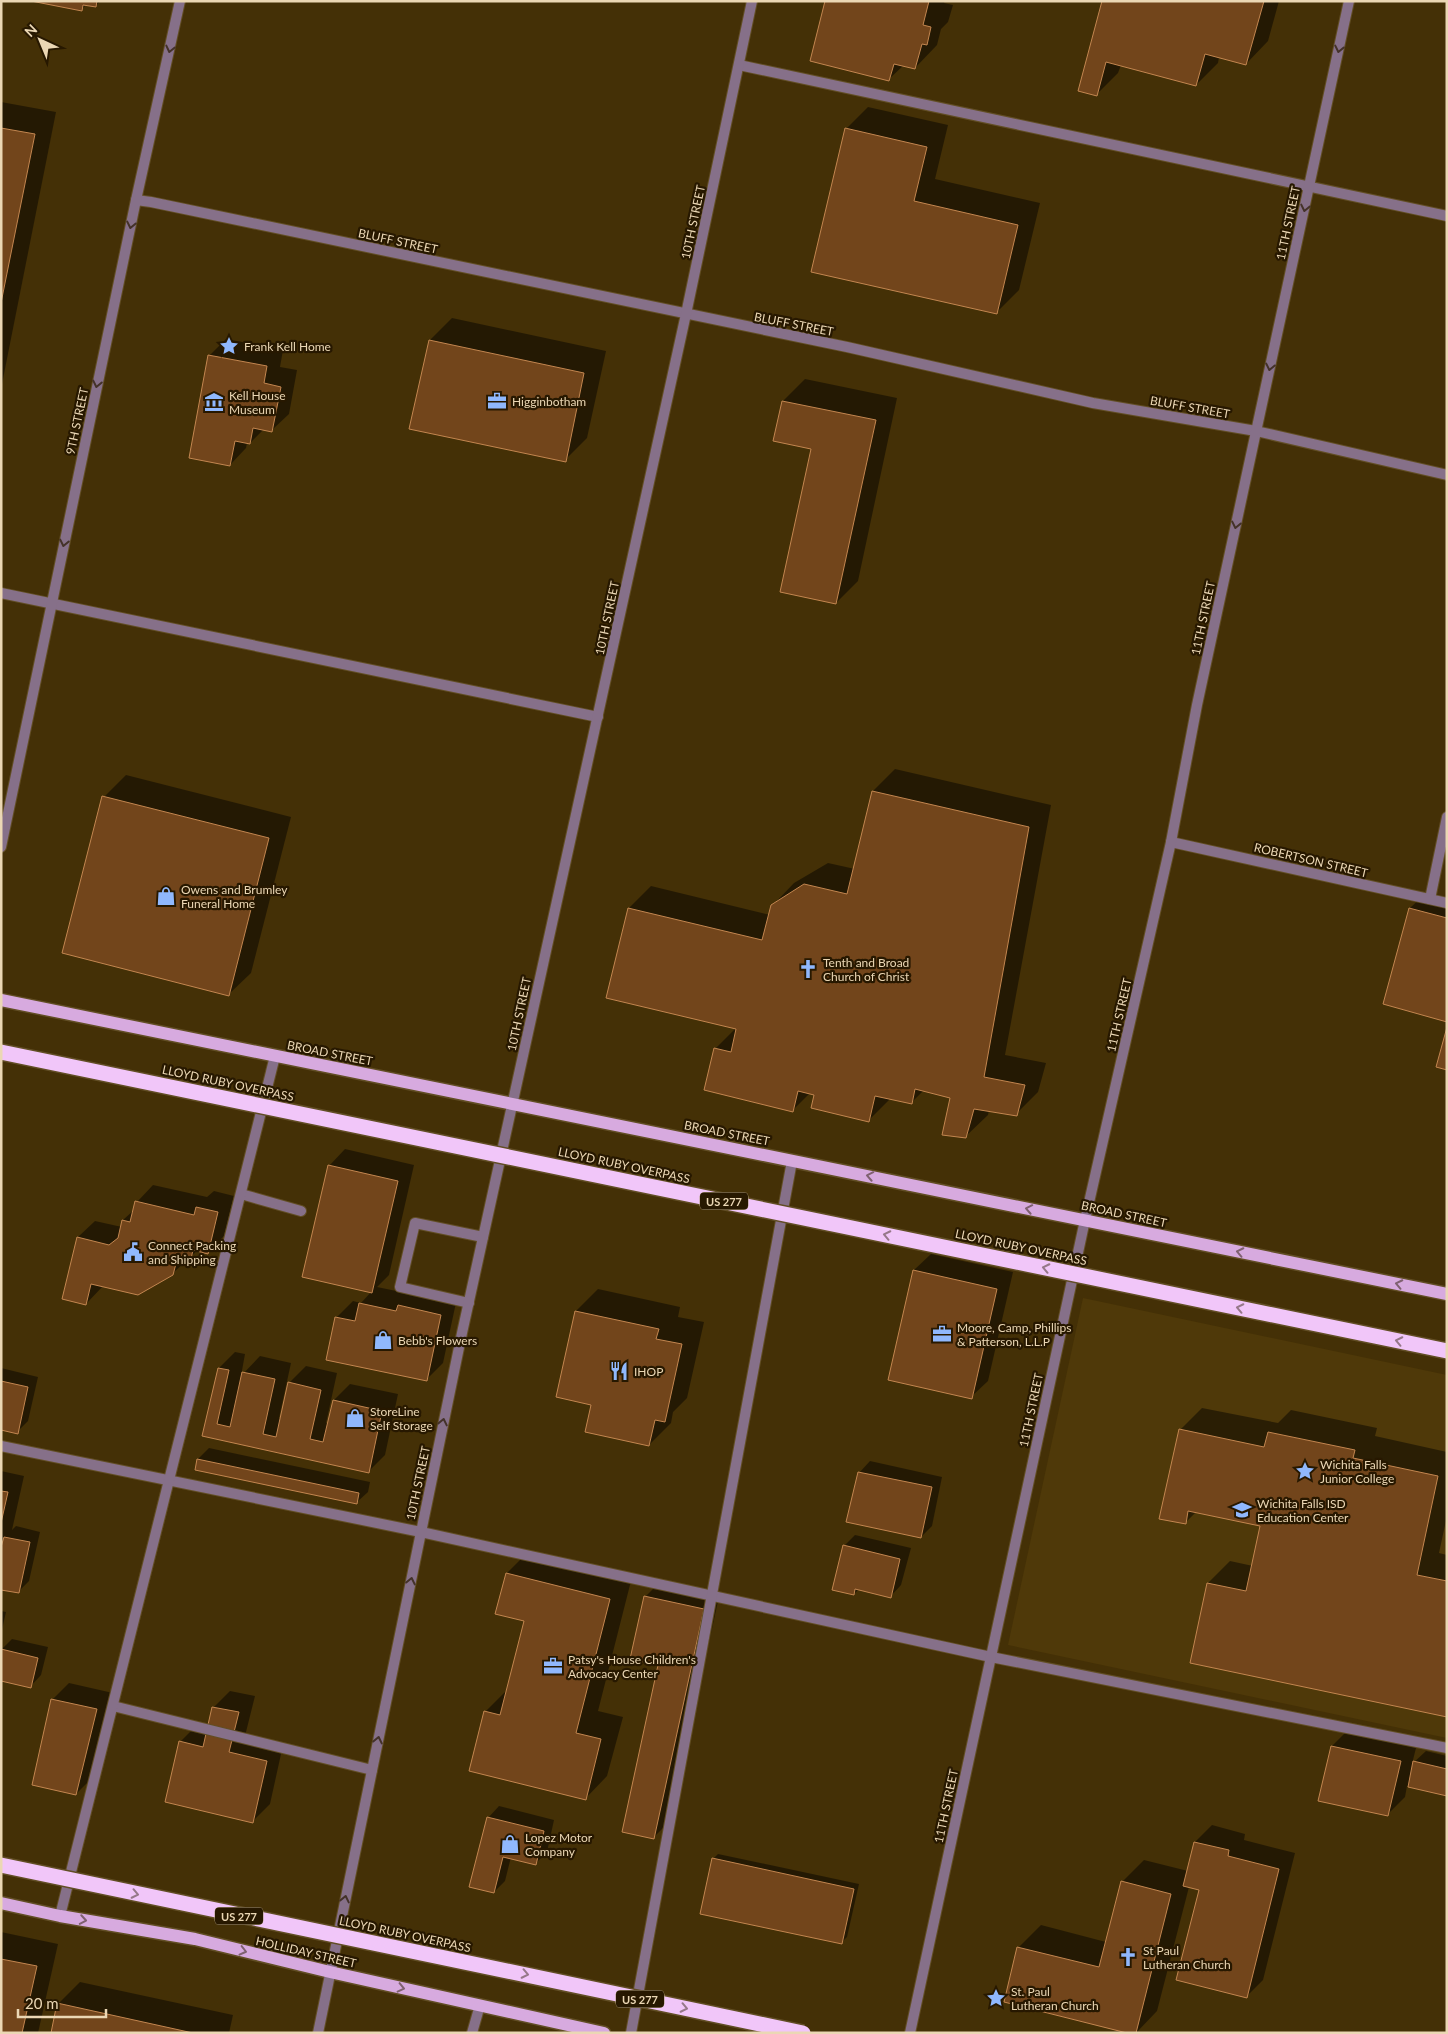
<svg xmlns="http://www.w3.org/2000/svg" width="1448" height="2034" viewBox="0 0 1448 2034" font-family="Lato,sans-serif">
<rect width="100%" height="100%" fill="#443006"/>
<polygon fill="#4f3909" points="1083,1298 1447,1375 1447,1738 1008,1645"/>
<g fill="#0007">
<polygon points="37,1 100,1 96,6 87,4 81,10"/>
<polygon points="827,1 945,1 944,3 953,5 948,22 941,29 937,45 915,68 904,65 889,79"/>
<polygon points="1104,1 1279,1 1268,41 1246,64 1219,57 1218,63 1196,85 1121,65 1118,73 1096,95"/>
<polygon points="1,102 56,112 1,389"/>
<polygon points="868,107 948,125 935,179 1040,203 1019,290 997,312 846,129"/>
<polygon points="452,318 606,351 587,438 565,460 430,340"/>
<polygon points="226,339 283,350 280,367 297,370 289,414 272,430 264,429 250,443 247,443 246,448 230,465 209,356"/>
<polygon points="805,379 897,398 858,581 836,603 812,448 783,401"/>
<polygon points="895,769 1051,805 1005,1055 1046,1063 1038,1092 1016,1114 989,1110 988,1115 965,1137 951,1097 924,1090 911,1103 891,1098 868,1121 810,1093 793,1110 715,1049 736,1028 629,908 651,886 770,915 772,906 794,883 828,863 855,869 873,791"/>
<polygon points="126,775 291,817 251,973 228,995 104,797"/>
<polygon points="1427,892 1447,897 1447,1020 1384,1004 1410,908"/>
<polygon points="345,1149 414,1165 389,1275 377,1287 411,1294 457,1298 443,1363 426,1380 336,1318 353,1301 361,1303 372,1291 304,1276 329,1166"/>
<polygon points="153,1185 207,1197 214,1191 234,1196 224,1236 207,1252 198,1250 172,1274 103,1286 86,1304 78,1237 95,1221 122,1227 123,1220 135,1209 137,1202"/>
<polygon points="931,1254 1013,1272 988,1381 971,1397 914,1270"/>
<polygon points="598,1289 680,1307 678,1317 704,1322 687,1398 673,1412 671,1423 649,1445 592,1404 557,1396 576,1311"/>
<polygon points="235,1352 245,1354 241,1376 260,1356 291,1363 279,1418 281,1418 289,1383 306,1366 337,1373 326,1423 329,1424 334,1400 350,1384 398,1394 385,1455 368,1472 204,1436 219,1368"/>
<polygon points="1,1368 38,1377 28,1421 17,1432 1,1429"/>
<polygon points="1202,1408 1278,1423 1291,1410 1377,1428 1375,1436 1447,1452 1447,1516 1439,1553 1447,1555 1447,1716 1208,1583 1230,1561 1253,1566 1261,1525 1197,1511 1185,1523 1180,1430"/>
<polygon points="209,1448 370,1482 368,1492 356,1503 198,1459"/>
<polygon points="870,1461 942,1477 932,1526 921,1537 859,1473"/>
<polygon points="1,1471 24,1476 12,1530 16,1526 40,1532 29,1581 18,1592 1,1588"/>
<polygon points="855,1535 911,1548 901,1585 890,1597 859,1589 854,1594 844,1546"/>
<polygon points="529,1551 632,1577 598,1711 623,1717 607,1776 585,1799 485,1712 508,1689 525,1620 507,1573"/>
<polygon points="662,1580 720,1592 670,1821 653,1838 660,1664 646,1596"/>
<polygon points="1,1611 6,1612 1,1634"/>
<polygon points="12,1639 48,1647 41,1675 30,1687 1,1650"/>
<polygon points="69,1683 113,1693 93,1777 76,1794 53,1699"/>
<polygon points="230,1691 255,1696 245,1736 283,1745 270,1804 253,1821 180,1742 197,1725 209,1728 214,1707"/>
<polygon points="1349,1729 1417,1744 1412,1764 1426,1751 1447,1756 1447,1795 1407,1786 1405,1797 1388,1814 1320,1800 1332,1746"/>
<polygon points="499,1806 554,1820 547,1852 536,1863 511,1857 505,1881 494,1892 488,1818"/>
<polygon points="1212,1825 1245,1834 1244,1840 1295,1853 1263,1980 1246,1997 1200,1889 1189,1887 1157,2011 1136,2033 1005,2001 1019,1947 1041,1925 1106,1942 1122,1882 1144,1860 1188,1871 1195,1842"/>
<polygon points="718,1854 859,1884 847,1937 842,1942 713,1859"/>
<polygon points="1,1932 58,1944 38,2033 1,2033"/>
<polygon points="80,1982 233,2015 229,2033 52,2033 58,2004"/>
</g>
<g fill="#72451b" stroke="#c38650">
<polygon points="31,1 97,1 96,7 83,5 82,11"/>
<polygon points="825,1 929,1 923,25 931,27 927,45 922,44 915,69 894,64 889,81 810,61"/>
<polygon points="1102,1 1264,1 1246,65 1205,54 1196,86 1106,62 1097,96 1078,91"/>
<polygon points="1,128 35,134 1,303"/>
<polygon points="845,128 927,147 914,201 1018,225 997,314 811,272"/>
<polygon points="429,340 584,373 566,462 409,429"/>
<polygon points="208,355 267,366 264,383 281,387 272,432 253,428 250,444 235,441 230,466 189,458"/>
<polygon points="782,401 876,420 836,604 780,592 811,449 773,441"/>
<polygon points="872,791 1029,827 984,1077 1025,1085 1017,1116 974,1109 966,1138 942,1135 950,1098 915,1089 912,1104 875,1096 869,1122 811,1108 814,1095 798,1091 793,1112 704,1090 714,1048 731,1052 736,1029 606,998 628,908 762,940 771,905 804,884 847,894"/>
<polygon points="102,796 269,838 229,996 62,953"/>
<polygon points="1409,908 1447,918 1447,1022 1383,1004"/>
<polygon points="1447,1027 1447,1070 1436,1067"/>
<polygon points="328,1165 398,1181 372,1293 302,1277"/>
<polygon points="135,1201 194,1215 196,1207 218,1212 208,1254 193,1250 191,1259 178,1256 173,1275 138,1295 91,1284 86,1305 62,1299 77,1237 109,1245 118,1238 122,1220 130,1222"/>
<polygon points="913,1270 997,1289 972,1399 888,1380"/>
<polygon points="359,1303 396,1311 398,1305 441,1315 427,1381 326,1360 335,1317 355,1321"/>
<polygon points="575,1311 659,1329 656,1339 682,1344 665,1422 655,1420 649,1446 585,1432 591,1405 556,1397"/>
<polygon points="218,1368 229,1370 217,1424 230,1427 242,1372 275,1379 263,1434 276,1437 288,1382 321,1390 310,1439 323,1442 333,1400 382,1411 369,1473 202,1436"/>
<polygon points="1,1381 28,1387 18,1434 1,1430"/>
<polygon points="1179,1429 1264,1447 1268,1432 1355,1450 1353,1458 1438,1476 1417,1575 1447,1581 1447,1717 1190,1663 1207,1583 1246,1591 1260,1526 1188,1511 1186,1524 1159,1519"/>
<polygon points="197,1459 359,1493 357,1504 195,1470"/>
<polygon points="858,1472 932,1487 921,1538 846,1522"/>
<polygon points="1,1491 8,1492 1,1523"/>
<polygon points="4,1537 30,1542 19,1593 1,1590 1,1547"/>
<polygon points="843,1545 900,1559 891,1598 855,1589 854,1595 832,1590"/>
<polygon points="506,1573 610,1599 576,1733 601,1739 586,1800 469,1771 484,1711 500,1715 524,1621 495,1614"/>
<polygon points="644,1596 704,1609 654,1839 622,1832 658,1665 630,1659"/>
<polygon points="1,1649 38,1658 31,1688 1,1681"/>
<polygon points="51,1699 97,1709 76,1795 32,1785"/>
<polygon points="212,1707 239,1712 229,1752 267,1761 253,1823 165,1802 179,1741 203,1747"/>
<polygon points="1331,1746 1401,1761 1388,1816 1318,1801"/>
<polygon points="1413,1761 1447,1769 1447,1796 1408,1787"/>
<polygon points="487,1817 544,1831 536,1865 503,1857 494,1893 469,1887"/>
<polygon points="1194,1842 1229,1850 1228,1856 1279,1869 1247,1998 1176,1980 1199,1890 1183,1886"/>
<polygon points="712,1858 854,1889 842,1944 700,1914"/>
<polygon points="1121,1881 1171,1894 1136,2033 1127,2033 1004,2002 1017,1947 1099,1967"/>
<polygon points="1,1959 37,1966 22,2033 1,2033"/>
<polygon points="57,2003 193,2033 51,2033"/>
</g>
<g fill="none" stroke-linecap="round" stroke-linejoin="round">
<g stroke="#624e25" stroke-width="12">
<g id="service">
<polyline points="739,65 1447,216"/>
<polyline points="1,593 598,717"/>
<polyline points="1430,899 1447,817"/>
<polyline points="241,1194 301,1211"/>
<polyline points="469,1303 400,1287 415,1223 483,1237"/>
<polyline points="1,1446 421,1532 991,1657 1447,1748"/>
<polyline points="113,1706 372,1770"/>
<polyline points="60,1916 275,1056"/>
<polyline points="472,2033 480,2005"/>
<polyline points="631,2033 792,1161"/>
</g>
</g>
<g stroke="#624e25" stroke-width="12">
<g id="minor">
<polyline points="136,200 151,202 847,347 1093,403 1256,431 1447,475"/>
<polyline points="1171,842 1447,903"/>
<polyline points="910,2033 1085,1220 1171,842 1197,705 1349,1"/>
</g>
</g>
<g stroke="#624e25" stroke-width="12">
<g id="tertiary">
<polyline points="1,847 136,200 180,1"/>
<polyline points="318,2033 462,1333 686,314 752,1"/>
</g>
</g>
<g stroke="#624e25" stroke-width="15">
<g id="primary">
<polyline points="1,1000 1447,1294"/>
<polyline points="1,1903 60,1916 195,1939 330,1972 604,2033"/>
</g>
</g>
<use href="#service" stroke="#867089" stroke-width="10"/>
<use href="#minor" stroke="#867089" stroke-width="10"/>
<use href="#tertiary" stroke="#867089" stroke-width="10"/>
<use href="#primary" stroke="#d7aadf" stroke-width="12"/>
<g stroke="#624e25" stroke-width="18" stroke-linecap="butt">
<g id="motorway-bridge">
<polyline points="1,1052 1447,1351"/>
<polyline points="1,1865 803,2033"/>
</g>
</g>
<use href="#motorway-bridge" stroke="#f1c6f9" stroke-width="15"/>
</g>
<defs><path id="oneway-chevron" d="M-2-3.5L2.5 0L-2 3.5" fill="none" stroke-width="1.6" stroke-linecap="round" stroke-linejoin="round" transform="scale(1.25)"/></defs>
<g stroke="#443229">
<use href="#oneway-chevron" transform="translate(170 49) rotate(103)"/>
<use href="#oneway-chevron" transform="translate(1339 49) rotate(102)"/>
<use href="#oneway-chevron" transform="translate(1305 208) rotate(102)"/>
<use href="#oneway-chevron" transform="translate(131 225) rotate(102)"/>
<use href="#oneway-chevron" transform="translate(1270 367) rotate(102)"/>
<use href="#oneway-chevron" transform="translate(97 384) rotate(102)"/>
<use href="#oneway-chevron" transform="translate(1236 525) rotate(102)"/>
<use href="#oneway-chevron" transform="translate(64 543) rotate(102)"/>
<use href="#oneway-chevron" transform="translate(443 1422) rotate(-78)"/>
<use href="#oneway-chevron" transform="translate(411 1581) rotate(-78)"/>
<use href="#oneway-chevron" transform="translate(378 1740) rotate(-78)"/>
<use href="#oneway-chevron" transform="translate(345 1899) rotate(-78)"/>
</g>
<g stroke="#7f6170">
<use href="#oneway-chevron" transform="translate(870 1176) rotate(-169)"/>
<use href="#oneway-chevron" transform="translate(1029 1209) rotate(-169)"/>
<use href="#oneway-chevron" transform="translate(1240 1252) rotate(-168)"/>
<use href="#oneway-chevron" transform="translate(1399 1284) rotate(-168)"/>
<use href="#oneway-chevron" transform="translate(83 1920) rotate(10)"/>
<use href="#oneway-chevron" transform="translate(243 1951) rotate(14)"/>
<use href="#oneway-chevron" transform="translate(401 1988) rotate(13)"/>
</g>
<g stroke="#967889">
<use href="#oneway-chevron" transform="translate(887 1235) rotate(-168)"/>
<use href="#oneway-chevron" transform="translate(1046 1268) rotate(-168)"/>
<use href="#oneway-chevron" transform="translate(1240 1308) rotate(-168)"/>
<use href="#oneway-chevron" transform="translate(1399 1341) rotate(-168)"/>
<use href="#oneway-chevron" transform="translate(135 1894) rotate(12)"/>
<use href="#oneway-chevron" transform="translate(525 1974) rotate(12)"/>
<use href="#oneway-chevron" transform="translate(684 2008) rotate(12)"/>
</g>
<defs>
<g id="sight-bare" transform="scale(1.5)"><path d="M0-6L1.8-2.2L6-1.7L2.9 1.2L3.7 5.4L0 3.3L-3.7 5.4L-2.9 1.2L-6-1.7L-1.8-2.2Z" fill="#90b8fd" stroke="#271800" stroke-width="2.5" paint-order="stroke"/></g>
<g id="office-bare" transform="scale(1.5)"><path d="M-6-3h4V-5.5h4V-3h4V5H-6ZM-1-4.5V-3h2v-1.5ZM-6 0V1H6V0Z" fill="#90b8fd" stroke="#271800" stroke-width="2.5" paint-order="stroke"/></g>
<g id="museum-bare" transform="scale(1.5)"><path d="M0-6L6-3V-2H-6V-3ZM-5-1h2V3h-2ZM-1-1h2V3h-2ZM3-1h2V3H3ZM-6 4H6V6H-6Z" fill="#90b8fd" stroke="#271800" stroke-width="2.5" paint-order="stroke"/></g>
<g id="shop-bare" transform="scale(1.5)"><path d="M-5-2.5h2.3a2.7 3.5 0 0 1 5.4 0H5L5.5 6h-11ZM-1.5-2.5h3a1.5 2.3 0 0 0-3 0Z" fill="#90b8fd" stroke="#271800" stroke-width="2.5" paint-order="stroke"/></g>
<g id="church-bare" transform="scale(1.5)"><path d="M-1.2-6h2.4v3.5h3.3v2.4h-3.3V6h-2.4V-.1h-3.3v-2.4h3.3Z" fill="#90b8fd" stroke="#271800" stroke-width="2.5" paint-order="stroke"/></g>
<g id="civic-bare" transform="scale(1.5)"><path d="M-.6-6.5H3V-4.5H.6V-3L4-1V1h2V6H-6V1h2V-1L-.6-3ZM-1.2 2.5V6h2.4V2.5Z" fill="#90b8fd" stroke="#271800" stroke-width="2.5" paint-order="stroke"/></g>
<g id="restaurant-bare" transform="scale(1.5)"><path d="M-5-6h1v4h1v-4h1v4h1v-4h1v5L-1.5 .5V6h-2V.5L-5-1ZM5-6V6H3V1.5H1.5Q1.5-4 5-6Z" fill="#90b8fd" stroke="#271800" stroke-width="2.5" paint-order="stroke"/></g>
<g id="school-bare" transform="scale(1.5)"><path d="M0-5L7-2L0 1L-7-2ZM-4 1L0 2.5L4 1V4Q0 6-4 4Z" fill="#90b8fd" stroke="#271800" stroke-width="2.5" paint-order="stroke"/></g>
</defs>
<g fill-rule="evenodd">
<use href="#sight-bare" x="229" y="346"/>
<use href="#office-bare" x="497" y="401"/>
<use href="#museum-bare" x="214" y="402"/>
<use href="#shop-bare" x="166" y="896"/>
<use href="#church-bare" x="808" y="969"/>
<use href="#civic-bare" x="133" y="1252"/>
<use href="#office-bare" x="942" y="1334"/>
<use href="#shop-bare" x="383" y="1340"/>
<use href="#restaurant-bare" x="619" y="1371"/>
<use href="#shop-bare" x="355" y="1418"/>
<use href="#sight-bare" x="1305" y="1471"/>
<use href="#school-bare" x="1242" y="1510"/>
<use href="#office-bare" x="553" y="1666"/>
<use href="#shop-bare" x="510" y="1844"/>
<use href="#church-bare" x="1128" y="1957"/>
<use href="#sight-bare" x="996" y="1998"/>
</g>
<g text-anchor="middle" dominant-baseline="central" stroke-width="4.5" stroke-linejoin="round" paint-order="stroke">
<g fill="#271800" stroke="#b09e7e" stroke-width="1">
<rect x="700" y="1192.5" width="48" height="17" rx="4"/>
<rect x="215" y="1907.5" width="48" height="17" rx="4"/>
<rect x="616" y="1990.5" width="48" height="17" rx="4"/>
</g>
<g font-size="11" font-weight="bold" fill="#ebd7b4">
<text x="724" y="1201">US 277</text>
<text x="239" y="1916">US 277</text>
<text x="640" y="1999">US 277</text>
</g>
<g font-size="12" fill="#ebd7b4" stroke="#271800">
<text transform="translate(693 222) rotate(-78)">10TH STREET</text>
<text transform="translate(1288 223) rotate(-78)">11TH STREET</text>
<text transform="translate(398 241) rotate(12)">BLUFF STREET</text>
<text transform="translate(794 324) rotate(11)">BLUFF STREET</text>
<text transform="translate(1190 407) rotate(10)">BLUFF STREET</text>
<text transform="translate(77 421) rotate(-78)">9TH STREET</text>
<text transform="translate(607 618) rotate(-78)">10TH STREET</text>
<text transform="translate(1203 618) rotate(-78)">11TH STREET</text>
<text transform="translate(1311 860) rotate(13)">ROBERTSON STREET</text>
<text transform="translate(519 1014) rotate(-78)">10TH STREET</text>
<text transform="translate(1119 1015) rotate(-77)">11TH STREET</text>
<text transform="translate(330 1053) rotate(11)">BROAD STREET</text>
<text transform="translate(228 1083) rotate(12)">LLOYD RUBY OVERPASS</text>
<text transform="translate(727 1133) rotate(11)">BROAD STREET</text>
<text transform="translate(624 1165) rotate(12)">LLOYD RUBY OVERPASS</text>
<text transform="translate(1124 1214) rotate(12)">BROAD STREET</text>
<text transform="translate(1021 1247) rotate(12)">LLOYD RUBY OVERPASS</text>
<text transform="translate(1031 1410) rotate(-78)">11TH STREET</text>
<text transform="translate(418 1483) rotate(-78)">10TH STREET</text>
<text transform="translate(946 1806) rotate(-78)">11TH STREET</text>
<text transform="translate(405 1934) rotate(12)">LLOYD RUBY OVERPASS</text>
<text transform="translate(306 1952) rotate(13)">HOLLIDAY STREET</text>
</g>
<g font-size="12" fill="#ebd7b4" stroke="#271800" text-anchor="start">
<text x="244" y="346">Frank Kell Home</text>
<text x="229" y="395">Kell House<tspan x="229" dy="14">Museum</tspan></text>
<text x="512" y="401">Higginbotham</text>
<text x="181" y="889">Owens and Brumley<tspan x="181" dy="14">Funeral Home</tspan></text>
<text x="823" y="962">Tenth and Broad<tspan x="823" dy="14">Church of Christ</tspan></text>
<text x="148" y="1245">Connect Packing<tspan x="148" dy="14">and Shipping</tspan></text>
<text x="957" y="1327">Moore, Camp, Phillips<tspan x="957" dy="14">&amp; Patterson, L.L.P</tspan></text>
<text x="398" y="1340">Bebb's Flowers</text>
<text x="634" y="1371">IHOP</text>
<text x="370" y="1411">StoreLine<tspan x="370" dy="14">Self Storage</tspan></text>
<text x="1320" y="1464">Wichita Falls<tspan x="1320" dy="14">Junior College</tspan></text>
<text x="1257" y="1503">Wichita Falls ISD<tspan x="1257" dy="14">Education Center</tspan></text>
<text x="568" y="1659">Patsy's House Children's<tspan x="568" dy="14">Advocacy Center</tspan></text>
<text x="525" y="1837">Lopez Motor<tspan x="525" dy="14">Company</tspan></text>
<text x="1143" y="1950">St Paul<tspan x="1143" dy="14">Lutheran Church</tspan></text>
<text x="1011" y="1991">St. Paul<tspan x="1011" dy="14">Lutheran Church</tspan></text>
</g>
</g>
<rect width="1448" height="2034" fill="none" stroke="#ebd7b4" stroke-width="5"/>
<g transform="translate(40 40) rotate(316)" stroke="#271800" stroke-width="4" paint-order="stroke">
<path d="M0-4L9 19L0 12L-9 19Z" fill="#ebd7b4"/>
<text y="-8" font-size="14" font-weight="bold" text-anchor="middle" fill="#ebd7b4">N</text>
</g>
<path d="M18 2009v8h88v-8" fill="none" stroke="#ebd7b4" stroke-width="2.5"/>
<text x="25" y="2009" font-size="15" fill="#ebd7b4" stroke="#271800" stroke-width="4" paint-order="stroke">20 m</text>
</svg>
